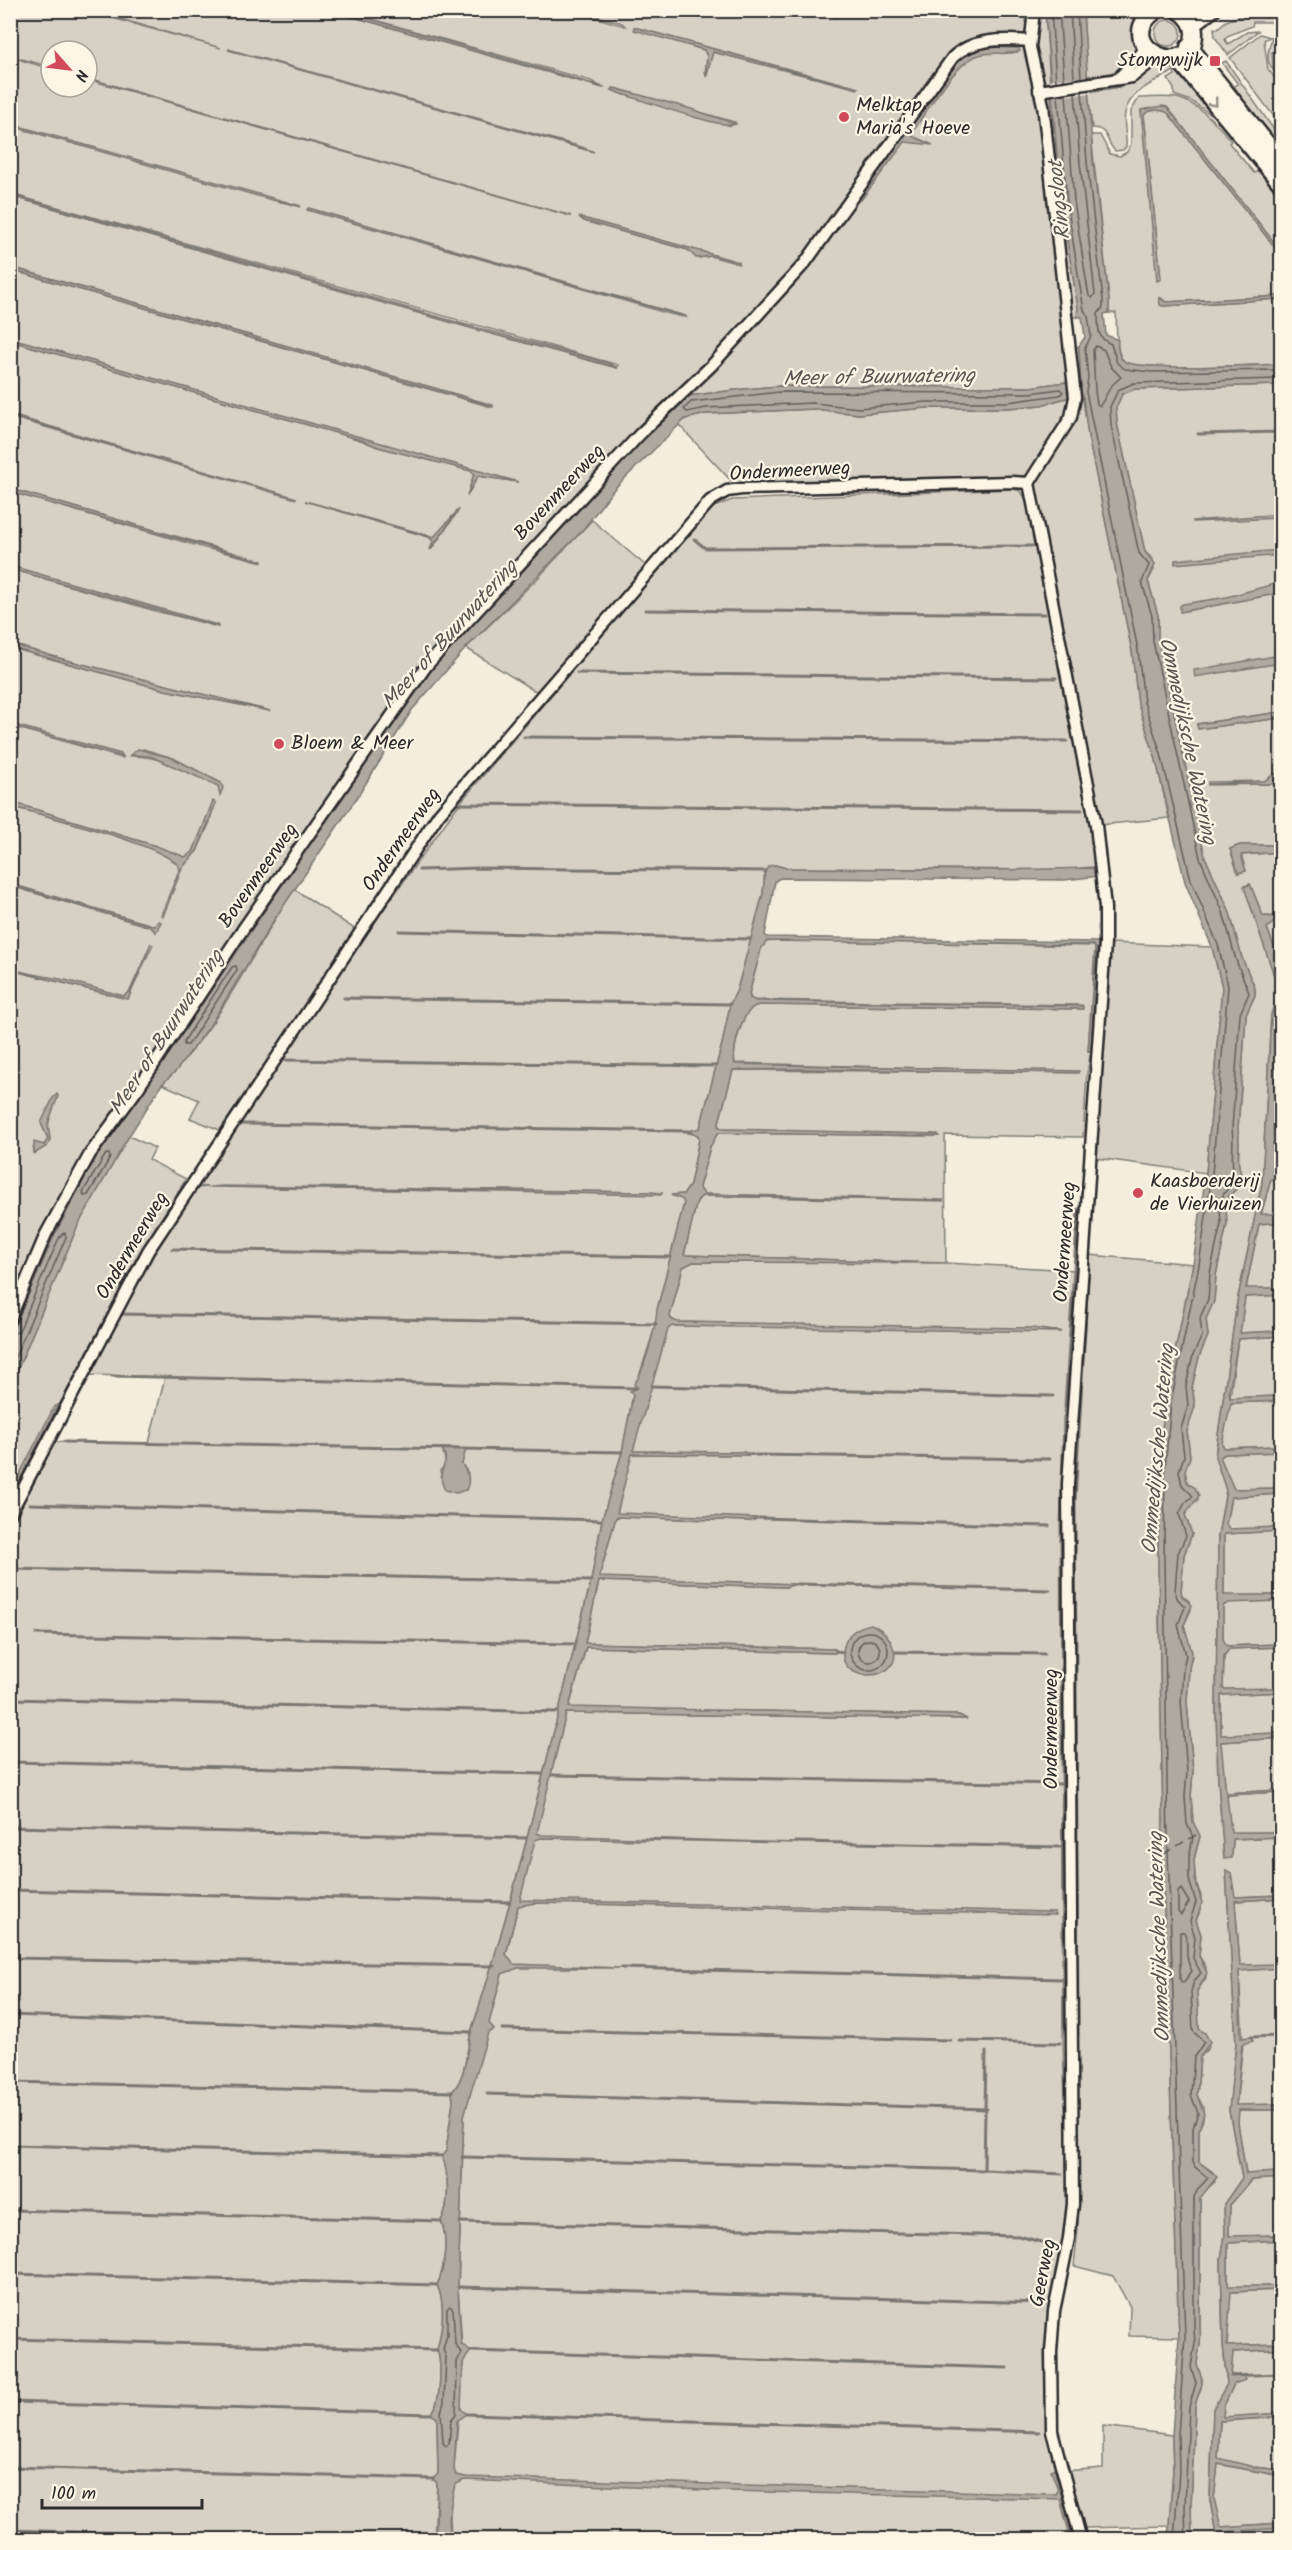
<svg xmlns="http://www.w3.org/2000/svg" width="1292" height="2550" viewBox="0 0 1292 2550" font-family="Kalam,sans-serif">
<rect width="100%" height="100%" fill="#f4edde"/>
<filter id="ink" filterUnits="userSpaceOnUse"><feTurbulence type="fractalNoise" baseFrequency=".0167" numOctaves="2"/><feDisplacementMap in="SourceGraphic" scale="12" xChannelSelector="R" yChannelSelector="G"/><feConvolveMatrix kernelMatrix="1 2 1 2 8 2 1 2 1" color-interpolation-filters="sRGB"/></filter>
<g filter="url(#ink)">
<g fill="#d6d1c4" stroke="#807e78" stroke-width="1.5" fill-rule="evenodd">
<path d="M816 10 837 17 838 15 822 11H1045C1048 51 1050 91 1054 132H1051L1052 137H1055L1061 203 1078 308 1077 317H1071L1075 348 1079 346 1081 387 1069 389 1066 382 1030 387 779 386 744 389 687 396 654 427 433 666 380 739 144 1090 96 1157 54 1236 11 1335V970L128 999 153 944 130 991 123 996 11 969V886L151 927 155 932 156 926 11 884V806C41 815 167 844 180 868L163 916 182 868 197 851 210 822 213 802 193 852 185 857 153 845 11 802V726L122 758 123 756 11 724V648L165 690 270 711 66 660 11 644V569L159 612 218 626 11 566V492L205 548 262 561 11 489V417L296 499 11 415V341L361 440 378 447 472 471 474 474 467 496 478 476 518 482 11 338V270L492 407 493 405 11 267V196L481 331 617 368 618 365 11 194V126L301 207 11 124V57L51 69V87H87V79L571 216 87 78V51H51V67L11 56V11H87L221 48 93 11H332L603 88 591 81 343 11H572L625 26 622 23 578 11ZM633 28H637L859 88 712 52 707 76 705 72 707 56 704 50ZM228 50 581 147 594 152ZM615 88 735 122 731 126 619 93 612 90ZM308 208 659 309 685 316 683 317 666 313ZM579 217 739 262V263L711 256 699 258 688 250 584 221ZM305 501 434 537 459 510 431 550 433 541 429 537ZM143 749 173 758 221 783 220 795 218 786C188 771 164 756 131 756ZM58 1096C55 1104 51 1113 49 1121 45 1140 60 1139 35 1153L33 1148 44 1145 48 1139 41 1123Z"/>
<path d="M1135 10C1141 33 1139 65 1110 73 1103 75 1094 75 1087 76L1083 11Z"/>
<polygon points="1256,11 1281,14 1281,26 1274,25 1273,22 1253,22 1252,26 1227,36 1225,40 1228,44 1247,32 1258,31 1228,55 1215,37 1214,28 1217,29 1226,21"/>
<circle cx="1168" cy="33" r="13"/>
<polygon points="1260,34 1270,37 1264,40 1268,69 1281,86 1281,126 1230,58"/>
<path d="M1272 36 1281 38V51L1272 52 1273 69H1281V81C1265 61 1266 60 1272 36Z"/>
<polygon points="1226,61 1281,140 1281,158 1234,86 1238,84 1222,63"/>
<path d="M1164 63 1174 66 1219 120 1191 101 1174 95V89L1168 79 1175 75 1174 71C1157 81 1129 91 1125 113 1123 124 1127 136 1126 147L1123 150 1115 151C1105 141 1109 128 1092 128L1088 92 1121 87 1154 65Z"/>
<path d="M1139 98C1151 98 1165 96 1177 98 1199 104 1218 124 1231 141L1229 143 1254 173 1260 170 1281 192V251L1167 107 1141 110 1161 279 1144 115C1149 109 1162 109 1168 113L1281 255V296L1166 302 1161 298 1163 306 1281 299V364C1260 365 1134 371 1124 361 1115 354 1117 325 1116 313H1109V300L1091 135H1100L1110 154 1120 156 1127 152 1131 144V111Z"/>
<path d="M1281 385V712L1197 724 1198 729 1281 718V770L1272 778 1264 781 1208 782V785L1273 784 1281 778V845H1240L1230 849 1238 873 1246 871 1241 855 1281 852 1282 917 1263 916 1250 884 1244 886 1279 990 1271 1015 1262 1183 1237 1302 1215 1456 1226 1490 1218 1536 1216 1710 1218 1780 1224 1858 1232 1857 1233 1839 1281 1837 1282 1895 1234 1897 1231 1873 1226 1871 1236 2043 1229 2111 1242 2178 1224 2204 1225 2235 1221 2259 1223 2344 1227 2384 1213 2409 1210 2500 1217 2540 1192 2539 1191 2508 1195 2407C1196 2398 1201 2391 1202 2383 1203 2375 1197 2370 1197 2364 1198 2349 1202 2346 1200 2329V2198L1203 2192 1215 2182 1213 2172 1199 2162V2129L1203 2120V2107L1197 2095 1200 2057 1209 2047 1205 2033 1199 2029 1197 1991 1206 1978V1967L1199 1956 1201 1935 1196 1920 1201 1910V1896L1195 1879 1194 1859 1200 1836 1193 1822 1191 1797 1193 1771 1187 1702 1189 1668 1192 1656 1184 1625 1191 1610 1190 1602 1182 1595 1181 1591 1184 1555 1192 1534 1185 1515 1190 1507 1198 1501 1195 1488 1187 1483 1185 1471 1190 1456 1187 1431 1195 1406 1192 1387 1199 1357 1208 1336 1206 1319 1214 1301 1216 1275 1227 1224 1226 1209 1229 1196 1237 1188 1242 1178C1235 1159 1241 1149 1238 1129L1246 1015 1255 995V989L1242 958 1229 910 1205 857 1158 639V615L1148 581 1154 570 1153 559 1145 552 1117 423 1116 408 1122 394 1135 389Z"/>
<path d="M1080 396 1083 398 1088 436 1132 651 1138 704 1155 756 1169 818 1099 825 1034 485C1050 454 1075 433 1080 396Z"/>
<polygon points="1070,397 1070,410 1032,470 1026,476 994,478 735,485 679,425 685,419 706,414 814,409 859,414 927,408 1008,408 1041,405"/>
<path d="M1014 489 1020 491 1026 498 1098 870 1091 867 1062 870 786 868 775 865 765 871 763 894 737 990 730 1006 723 1040 700 1128 688 1133 698 1135 699 1139 690 1185 684 1194 671 1195 682 1199 684 1203 657 1310 656 1324 633 1395 622 1452 602 1520 591 1581C553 1731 520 1882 472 2029 466 2049 467 2077 452 2092L453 2101 446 2151 442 2156C449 2173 450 2205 441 2221 448 2236 445 2270 437 2285 446 2304 442 2331 437 2350 442 2362 441 2405 431 2414L437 2418 438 2474 433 2479 437 2483 434 2539 11 2540V1523L53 1442 149 1443 165 1377 88 1375 156 1248 196 1188 208 1187 197 1186 369 930 459 804 682 541 714 507 732 500ZM222 1186 647 1192 662 1193 209 1187ZM443 1451 463 1455 462 1465 468 1473 466 1490H445L440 1471 446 1464Z"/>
<polygon points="592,520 646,566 538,691 533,690 466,648 537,579"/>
<path d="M294 889 356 930 220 1130 190 1118 199 1100 162 1084C218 1030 251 954 294 889Z"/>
<polygon points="1273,923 1281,923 1281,966 1267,928"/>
<path d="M772 940 1095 946 1088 1051H1091L1087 1073 1083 1137 945 1135 946 1263 1075 1270 1064 1417 1061 1526 1063 2042 1069 2220 1051 2311 1045 2411 1049 2443 1077 2539 451 2540 450 2515 463 2362 458 2287 464 2116 502 1974 513 1964 506 1955 566 1713 965 1719 959 1715 569 1708 586 1647 835 1653 836 1651 835 1649 585 1643 599 1581 786 1587 792 1584 599 1578 616 1517 750 1521 757 1519 617 1514 631 1454 753 1455 743 1452 632 1451 668 1328 674 1325 1061 1331 677 1322 671 1319 670 1316 683 1267 693 1262H902L684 1255 697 1201 702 1196 944 1201 704 1194 699 1187 710 1147 718 1133 939 1136 724 1129 718 1126 733 1070 1079 1072 735 1063C732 1050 742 1014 754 1006L760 1005 1082 1009V1005L752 1000 749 994 761 949 764 943Z"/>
<polygon points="1109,943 1212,947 1222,987 1206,1173 1097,1158"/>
<polygon points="1281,1102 1281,1135 1274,1136 1274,1103"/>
<polygon points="129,1136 155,1148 149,1160 186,1179 138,1255 11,1497 11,1385 78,1225"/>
<polygon points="1273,1143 1281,1143 1281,1172 1273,1173"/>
<polygon points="1271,1179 1281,1179 1281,1214 1261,1215"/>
<polygon points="1281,1222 1281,1288 1246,1289 1259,1224"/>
<polygon points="1089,1255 1193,1264 1165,1401 1161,1439 1158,1557 1163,1819 1162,1852 1179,2337 1129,2336 1130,2307 1113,2276 1074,2266 1078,2229 1075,1501"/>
<polygon points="1281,1295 1281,1331 1240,1333 1245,1297"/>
<polygon points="1281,1336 1281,1396 1230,1398 1238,1339"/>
<polygon points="1281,1401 1281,1446 1224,1448 1222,1443 1230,1403"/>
<polygon points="1281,1452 1281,1488 1233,1489 1220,1457 1225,1454"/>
<polygon points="1281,1494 1281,1527 1229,1530 1226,1524 1231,1497"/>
<polygon points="1281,1531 1281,1595 1224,1596 1224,1534"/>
<polygon points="1281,1601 1281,1644 1226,1646 1223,1639 1223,1606 1228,1602"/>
<polygon points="1281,1647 1281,1688 1223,1690 1224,1656 1229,1649"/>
<polygon points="1281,1692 1281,1733 1221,1736 1221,1695"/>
<polygon points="1281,1738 1281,1790 1226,1793 1220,1742"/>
<polygon points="1281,1792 1281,1832 1231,1833 1226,1795"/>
<polygon points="1281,1898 1281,1964 1240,1966 1235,1901"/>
<polygon points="1281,1968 1281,2104 1236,2106 1243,2044 1239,1970"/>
<polygon points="1238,2110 1281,2110 1281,2172 1246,2174 1238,2123"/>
<polygon points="1281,2178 1281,2235 1229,2237 1230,2205 1252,2180"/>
<polygon points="1281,2240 1281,2286 1228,2287 1228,2243"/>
<polygon points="1281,2290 1281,2344 1227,2346 1230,2292"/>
<polygon points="1281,2349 1281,2413 1223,2418 1224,2406 1234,2384 1231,2376 1233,2352"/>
<polygon points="1281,2417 1281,2470 1254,2467 1218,2459 1220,2421"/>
<polygon points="1103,2426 1172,2435 1173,2470 1169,2526 1084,2528 1065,2471 1103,2468"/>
<polygon points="1218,2464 1281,2476 1281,2523 1220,2527 1214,2499"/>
<polygon points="1281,2528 1281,2539 1223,2539 1223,2532"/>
</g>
<g fill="#afaaa0" stroke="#7a7771" stroke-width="1.5">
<polygon points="333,11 343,11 604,87 603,88"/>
<path d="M1045 11H1083L1093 161 1109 300V313L1104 314 1106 335 1118 340C1117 346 1118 357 1124 361 1134 371 1260 365 1282 364L1281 385 1135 389 1122 394 1116 408 1117 423 1145 552 1155 564 1148 581 1158 615V639L1205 857 1229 910 1242 958 1255 988V995L1246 1015 1238 1129C1241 1149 1235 1159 1242 1177L1237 1188 1229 1196 1226 1209 1227 1224 1216 1275 1214 1301 1206 1319 1208 1336 1199 1357 1192 1387 1195 1406 1187 1431 1190 1457 1185 1471 1187 1482 1195 1488 1199 1496 1185 1515 1192 1534 1184 1555 1181 1591 1182 1596 1192 1605 1184 1625 1192 1652 1189 1668 1187 1702 1193 1771 1191 1797 1193 1822 1200 1836 1194 1859 1195 1879 1202 1903 1196 1920 1201 1935 1199 1956 1207 1973 1197 1991 1199 2029 1205 2033 1210 2042 1200 2057 1197 2095 1204 2114 1199 2129V2162L1217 2177 1200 2198V2329C1202 2346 1198 2349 1197 2364 1197 2370 1203 2375 1202 2383 1201 2391 1196 2398 1195 2407L1191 2508 1192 2539H1168L1173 2470 1172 2435 1179 2337 1162 1852 1163 1819 1158 1557 1161 1439 1165 1401 1193 1264 1206 1173 1222 987 1212 947 1185 882 1155 756 1138 704 1132 651 1088 436 1083 398 1070 397 1041 405 1008 408H927L859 414 814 409 706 414 685 419 679 425 614 489 581 532 466 648 412 710 358 796 274 920 209 1027 176 1071 162 1084 129 1136 78 1225 11 1385V1335L54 1236 96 1157 144 1090 380 739 433 666 654 427 687 396 744 389 779 386 1030 387 1066 382 1070 389 1081 387 1079 346 1085 337 1082 317H1077L1078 308 1061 203Z"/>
<polygon points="634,27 858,89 713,52 706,77 707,56 704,50 634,30"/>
<path d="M987 47 1019 48 1020 51C1008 56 992 51 979 55 955 62 926 112 912 133V136L933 145 905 142 861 200 858 197 934 89 955 64 966 54 976 49Z"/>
<polygon points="228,49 581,147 594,152"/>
<polygon points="87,78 571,216 87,79"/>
<path d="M613 88 685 107 736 124C724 130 639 99 619 93L612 90Z"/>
<path d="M1162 106 1167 107 1172 113 1281 251V255L1168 113C1162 109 1149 109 1144 115L1161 279 1157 281 1141 110Z"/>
<polygon points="11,124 301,206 272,200 11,126"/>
<polygon points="10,194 467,325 608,363 618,368 481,331 11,196"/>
<polygon points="308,208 685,316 686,317 307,210"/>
<polygon points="579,217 739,262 739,264 711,256 696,258 688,250 584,221"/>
<polygon points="10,267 466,397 494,407 43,279 11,270"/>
<polygon points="1282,296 1281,299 1163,306 1160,305 1159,298 1166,302"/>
<polygon points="11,338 518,482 478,476 467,496 474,474 471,471 378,447 361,440 11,341"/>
<polygon points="10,415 297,498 11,417"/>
<polygon points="11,489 262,561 262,562 35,499 11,492"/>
<polygon points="305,501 434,537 459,509 430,550 433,541 429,537"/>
<polygon points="1281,514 1281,518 1193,522 1193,521"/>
<polygon points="1280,550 1281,555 1175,564 1175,560"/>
<polygon points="11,566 217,625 218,627 11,569"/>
<polygon points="1274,584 1281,584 1281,593 1180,612 1180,606 1183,604 1227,597"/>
<polygon points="11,644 66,660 270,711 165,690 12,648"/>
<polygon points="1281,655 1281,663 1195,677 1194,670"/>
<polygon points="1281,712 1281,718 1198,729 1197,724"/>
<polygon points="11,724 121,754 123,757 11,726"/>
<polygon points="138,749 173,758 221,783 223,788 220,795 218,786 150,756 130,755"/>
<polygon points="1281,770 1281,778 1273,784 1207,784 1264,781"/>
<path d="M213 801 216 803 197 851 182 868 163 916 161 915 180 868C168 845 41 815 10 806L11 802 153 845 185 857 193 852Z"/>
<polygon points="1240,845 1281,845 1281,852 1241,855 1246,871 1238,873 1230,849"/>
<path d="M775 865 786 868 999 870 1096 868 1099 876 1064 880 780 878 775 881 765 935 767 937 1098 942 1091 1051H1088L1096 949 1093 945 767 941 761 949 749 994 750 998 756 1001 1083 1006V1009L759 1005C743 1007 731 1049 735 1064L1079 1071 1078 1073 800 1069 733 1070 718 1126 723 1129 938 1134 939 1136 718 1133 710 1147 699 1187 704 1194 944 1200 702 1196 697 1201 684 1255 946 1263 693 1262 683 1267 670 1316 671 1319 677 1322 1032 1328 1061 1332 672 1326 668 1329 633 1451 743 1452 756 1455 632 1454 617 1513 759 1518 750 1521 616 1517 599 1577 797 1584 786 1587 599 1581 585 1643 835 1649 836 1651 835 1653 586 1647 569 1707 959 1715 967 1719 566 1713 537 1833 542 1835 798 1843 541 1838 535 1840 520 1900 1055 1912 1056 1915 536 1903 518 1906 506 1954 513 1964 622 1968H518L502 1974 489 2023 494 2029 488 2033 464 2116 458 2287 461 2344 471 2351 463 2362 461 2409 467 2414 457 2421 454 2469 456 2475 466 2477 1056 2494 1058 2490 1051 2470 1054 2468 1073 2539H1071L1060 2499 727 2491 464 2480 455 2485C451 2500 446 2526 453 2539H433L436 2528 437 2483 433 2479 438 2474 437 2418 431 2414C441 2405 442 2362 437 2350 442 2331 446 2304 437 2285 445 2270 448 2236 441 2221 450 2205 449 2173 442 2156L446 2151 453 2101 452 2092C467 2077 466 2049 472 2029 520 1882 553 1731 591 1581L602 1520 622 1452 633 1395 630 1391 637 1388 634 1384C644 1373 656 1325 657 1310L684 1203 682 1199 671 1195 684 1194 690 1185 699 1139 698 1135 688 1131 700 1128 723 1040 730 1004 737 990 763 894 765 871 769 866Z"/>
<polygon points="10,884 155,926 158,921 161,922 156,932 151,927 11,886"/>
<polygon points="1250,884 1263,916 1281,917 1281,923 1273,923 1267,928 1281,966 1281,1007 1279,1013 1282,1041 1278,1041 1277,1093 1281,1093 1282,1102 1274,1103 1274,1135 1281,1135 1282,1143 1273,1143 1273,1172 1281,1172 1281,1179 1271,1179 1261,1214 1281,1214 1282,1222 1259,1224 1246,1288 1281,1288 1282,1295 1245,1297 1240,1333 1281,1331 1282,1336 1238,1339 1229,1391 1230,1398 1281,1396 1281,1401 1231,1403 1222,1443 1224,1448 1281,1446 1281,1452 1225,1454 1220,1457 1234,1489 1281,1488 1281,1494 1231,1497 1226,1524 1229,1529 1281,1527 1282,1531 1224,1534 1224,1595 1281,1595 1282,1601 1228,1603 1223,1606 1223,1639 1227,1646 1281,1644 1282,1647 1229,1649 1224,1656 1223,1689 1281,1688 1282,1692 1221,1695 1221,1735 1281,1733 1282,1738 1221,1742 1226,1793 1281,1790 1281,1792 1227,1795 1231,1832 1281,1832 1282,1837 1233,1839 1232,1858 1224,1859 1218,1780 1216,1710 1218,1536 1226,1490 1215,1457 1237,1302 1262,1183 1271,1015 1279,990 1244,887"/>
<polygon points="151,943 128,999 11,970 65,980 124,996 130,991"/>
<polygon points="57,1094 58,1096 48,1123 50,1141 47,1146 34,1154 34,1142 44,1145 48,1139 41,1123 53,1098"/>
<polygon points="225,1187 647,1192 662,1193 661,1195"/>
<polygon points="58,1405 11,1497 11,1491 54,1407"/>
<path d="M441 1448 466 1449 462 1464C468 1474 471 1479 466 1490L456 1493 445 1490C433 1466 454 1466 441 1448Z"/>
<path d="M871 1624C883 1630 888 1634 893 1647 907 1682 833 1687 844 1646 848 1632 858 1627 871 1624Z"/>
<polygon points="1226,1870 1231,1873 1235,1897 1282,1895 1281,1898 1235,1901 1240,1965 1281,1964 1281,1968 1239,1971 1241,2038 1251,2037 1253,2041 1242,2044 1236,2105 1281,2104 1281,2110 1239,2110 1238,2123 1246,2174 1281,2172 1282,2178 1251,2180 1230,2205 1229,2236 1281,2235 1281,2240 1228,2243 1228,2286 1281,2286 1281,2290 1231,2292 1227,2346 1281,2344 1282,2349 1233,2352 1231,2375 1244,2376 1245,2380 1234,2384 1224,2406 1223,2417 1281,2413 1282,2417 1220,2421 1218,2458 1254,2467 1281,2470 1282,2476 1218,2464 1214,2499 1221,2527 1281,2523 1282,2528 1224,2532 1223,2539 1217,2540 1210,2500 1213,2409 1227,2384 1223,2344 1221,2259 1225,2235 1224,2204 1242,2178 1229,2110 1236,2043"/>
</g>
<polygon fill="#f4edde" points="1089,76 1091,93 1052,97 1050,80"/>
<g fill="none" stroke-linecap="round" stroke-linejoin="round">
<g stroke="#605e5a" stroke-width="1.5">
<polyline points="1051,10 1056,82"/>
<polyline points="1059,10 1064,80"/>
<polyline points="1070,10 1074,79"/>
<polyline points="1077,10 1081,78"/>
<path d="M1082 91 1087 162 1103 300V307L1098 314C1099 330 1096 337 1111 344L1117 363 1125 369 1151 372 1282 370"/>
<polyline points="1066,94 1074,201 1087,285 1089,296 1092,298 1095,294 1080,163 1075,92"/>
<polyline points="1058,95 1067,202 1080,287 1084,310 1088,316 1091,336 1085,348 1088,377 1086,392 1138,650 1144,702 1161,754 1191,880 1218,945 1228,986 1212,1174 1199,1265 1171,1402 1165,1469 1164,1557 1168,1852 1185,2337 1178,2435 1179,2471 1174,2540"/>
<polygon points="1096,346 1104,350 1111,367 1121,377 1111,386 1100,406 1097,404 1095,391 1093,350"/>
<polygon points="1060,389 1063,392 1060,395 1008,402 926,402 859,408 813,403 706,408 687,412 684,409 691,402 779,392 1030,393"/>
<polygon points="236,966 237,970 188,1045 184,1045 184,1041 232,967"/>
<polygon points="106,1154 109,1154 110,1158 88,1195 84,1196 83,1192"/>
<polyline points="10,1335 19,1331 59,1238 62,1234 65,1233 66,1237 10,1369"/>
<circle cx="869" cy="1651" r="19"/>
<circle cx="869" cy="1651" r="11"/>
<polygon points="1181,1889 1189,1902 1181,1915 1178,1912 1178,1892"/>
<path d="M1180 1932H1184C1191 1945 1182 1953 1192 1971L1183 1983 1180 1980Z"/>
<polygon points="450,2306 453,2309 455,2344 461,2353 457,2362 456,2414 451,2420 449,2444 446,2446 443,2443 441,2412 444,2402 446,2357 443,2349 447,2335 447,2309"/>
<path d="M1186 2540 1185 2508 1189 2407 1196 2383 1191 2367 1195 2344 1194 2329V2197L1198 2189 1208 2178 1195 2167 1193 2162V2128L1198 2113 1191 2095 1194 2057 1204 2042 1193 2031 1191 1992 1194 1981 1201 1973 1193 1958 1195 1937 1190 1921 1196 1902 1189 1880V1858L1193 1837 1187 1824 1185 1797 1187 1771 1181 1702 1183 1668 1186 1655 1178 1625 1185 1607 1177 1598 1175 1591 1178 1553 1186 1536 1179 1514 1185 1503 1193 1496 1182 1485 1179 1471 1184 1456 1181 1429 1188 1406 1186 1386 1193 1355 1202 1336 1200 1318 1208 1299 1210 1273 1221 1224 1220 1209 1223 1195 1235 1178C1229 1159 1235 1149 1232 1129L1240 1014 1249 993 1236 960 1223 912 1200 858 1153 641 1152 616 1142 582 1149 565 1139 553 1111 425 1110 407 1118 390 1134 383 1282 379"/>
</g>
<g stroke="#7a7771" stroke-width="3">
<polyline points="1198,434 1282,432"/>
<polyline points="694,539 705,548 1032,546"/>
<polyline points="645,610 1045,614"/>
<polyline points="577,673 1056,678"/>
<polyline points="524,737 1067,741"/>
<polyline points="459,804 1082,810"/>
<polyline points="419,870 479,868 765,871"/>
<polyline points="399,931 750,939"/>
<polyline points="344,998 730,1004"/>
<polyline points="281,1060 716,1066"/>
<polyline points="239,1124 688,1131"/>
<polyline points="172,1249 671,1257"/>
<polyline points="121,1314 656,1324"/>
<polyline points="112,1376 637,1388"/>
<polyline points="652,1386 1053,1396"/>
<polyline points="1065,1407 1078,1209"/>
<polyline points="65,1442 622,1452"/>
<polyline points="756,1455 1050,1459"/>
<polyline points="30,1504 600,1520"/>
<polyline points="759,1518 1049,1526"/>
<polyline points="10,1569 591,1581"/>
<polyline points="797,1584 1050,1590"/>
<polyline points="36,1634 575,1644"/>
<polyline points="836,1651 843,1652"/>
<polyline points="895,1652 1045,1654"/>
<polyline points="10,1699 558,1712"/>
<polyline points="10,1762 542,1774"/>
<polyline points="552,1775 1063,1784"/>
<polyline points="10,1827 526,1838"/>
<polyline points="796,1842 1063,1847"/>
<polyline points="10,1890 510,1902"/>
<polyline points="1063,1943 1061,1526 1064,1417"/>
<polyline points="10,1958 494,1966"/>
<polyline points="1063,1958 1064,2027"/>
<polyline points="622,1968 1063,1979"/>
<polyline points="10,2015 471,2032"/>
<polyline points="502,2029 950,2040"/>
<polyline points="1078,2035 1075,1501 1089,1259"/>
<polyline points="1251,2037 1282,2036"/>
<polyline points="959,2041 1060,2043"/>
<polyline points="10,2082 452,2092"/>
<polyline points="487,2094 987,2109"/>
<polyline points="10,2145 442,2156"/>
<polyline points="462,2157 984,2170 1062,2174"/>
<polyline points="984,2170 986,2052"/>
<polyline points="10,2210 441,2221"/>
<polyline points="460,2222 1019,2236 1059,2247"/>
<polyline points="10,2274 437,2285"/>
<polyline points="458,2287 1044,2303"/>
<polyline points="10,2339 437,2350"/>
<polyline points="471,2351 1007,2368"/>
<polyline points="1231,2376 1282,2374"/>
<polyline points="10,2402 431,2414"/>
<polyline points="467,2414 1039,2432"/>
<polyline points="10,2467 433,2479"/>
<polyline points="10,2530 334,2540"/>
</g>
<polyline stroke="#595754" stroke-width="1.5" stroke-dasharray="8 6" stroke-linecap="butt" points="1165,1853 1196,1835"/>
<g stroke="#2b2b2b" stroke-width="15">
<g id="minor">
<polyline points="1034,10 1030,47 1043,105 1075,397 1071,417 1029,483 1096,825 1105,908 1105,943 1068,1484 1073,2204 1069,2238 1054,2311 1051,2352 1052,2431 1081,2540"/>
<polyline points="1193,27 1215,10"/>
<polyline points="1118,79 1146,48"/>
<polyline points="1039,91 1132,77 1157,57"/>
<path d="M10 1319 46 1234 90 1154 139 1087 243 929 427 665 640 434 712 365 805 263 953 57C973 38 1003 39 1030 41"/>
<polyline points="10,1514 148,1251 439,814 710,501 727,491 742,489 1012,482 1029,483"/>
</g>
</g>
<g stroke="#2b2b2b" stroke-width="21">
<g id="primary">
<path d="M1156 10C1107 45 1194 86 1194 33 1194 24 1188 15 1179 10"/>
<polyline points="1189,47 1282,163"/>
<polyline points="1177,57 1282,184"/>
</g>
</g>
<use href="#minor" stroke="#fcf5e5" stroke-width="10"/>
<use href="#primary" stroke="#fcf5e5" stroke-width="16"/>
</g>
<defs><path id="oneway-chevron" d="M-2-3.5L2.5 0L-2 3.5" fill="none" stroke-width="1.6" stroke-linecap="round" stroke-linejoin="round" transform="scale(1.5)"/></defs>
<use stroke="#949088" href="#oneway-chevron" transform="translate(1214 103) rotate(51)"/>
</g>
<g fill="#d1495b" stroke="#fcf5e5" stroke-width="2">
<rect x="1209" y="55" width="12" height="12" rx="3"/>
<circle cx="844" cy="117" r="6"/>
<circle cx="279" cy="744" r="6"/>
<circle cx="1138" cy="1193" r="6"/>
</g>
<g text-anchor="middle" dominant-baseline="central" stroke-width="4.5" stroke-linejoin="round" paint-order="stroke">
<g font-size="20" fill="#2b2b2b" stroke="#fcf5e5" text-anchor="start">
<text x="1203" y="61" text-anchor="end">Stompwijk</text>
<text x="856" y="106">Melktap<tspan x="856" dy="23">Maria's Hoeve</tspan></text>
<text x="291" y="744">Bloem &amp; Meer</text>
<text x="1150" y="1182">Kaasboerderij<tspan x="1150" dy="23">de Vierhuizen</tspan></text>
</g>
<g font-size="20" fill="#2b2b2b" stroke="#fcf5e5">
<text transform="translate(790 472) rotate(-3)">Ondermeerweg</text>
<text transform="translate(560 493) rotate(-47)">Bovenmeerweg</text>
<text transform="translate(402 840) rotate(-55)">Ondermeerweg</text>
<text transform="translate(259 876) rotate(-55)">Bovenmeerweg</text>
<text transform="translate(1066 1242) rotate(-86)">Ondermeerweg</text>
<text transform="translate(133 1246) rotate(-59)">Ondermeerweg</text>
<text transform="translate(1052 1729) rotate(-90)">Ondermeerweg</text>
<text transform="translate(1044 2273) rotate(-79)">Geerweg</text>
</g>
<g font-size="21" font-style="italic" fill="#595754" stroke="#fcf5e5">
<text transform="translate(1060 200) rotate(-96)">Ringsloot</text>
<text transform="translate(879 378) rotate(-1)">Meer of Buurwatering</text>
<text transform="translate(450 635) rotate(-48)">Meer of Buurwatering</text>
<text transform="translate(1187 741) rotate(78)">Ommedijksche Watering</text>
<text transform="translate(167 1033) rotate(-57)">Meer of Buurwatering</text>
<text transform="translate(1159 1449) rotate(-85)">Ommedijksche Watering</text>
<text transform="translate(1160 1937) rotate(-92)">Ommedijksche Watering</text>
</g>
</g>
<rect width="1292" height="2550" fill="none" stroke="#fcf5e5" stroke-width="36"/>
<rect x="18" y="18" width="1256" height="2514" fill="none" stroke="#2b2b2b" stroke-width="2" filter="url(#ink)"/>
<g transform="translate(69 69) rotate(118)"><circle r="28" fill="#fcf5e5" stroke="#a8a49b" stroke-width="1.5"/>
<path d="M0-4.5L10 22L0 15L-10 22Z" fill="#d1495b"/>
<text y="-9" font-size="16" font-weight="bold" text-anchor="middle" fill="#2b2b2b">N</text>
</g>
<path d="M42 2499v9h160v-9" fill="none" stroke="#2b2b2b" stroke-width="3"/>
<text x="51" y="2499" font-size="18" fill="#2b2b2b" stroke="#fcf5e5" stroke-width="4.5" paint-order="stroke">100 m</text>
</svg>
